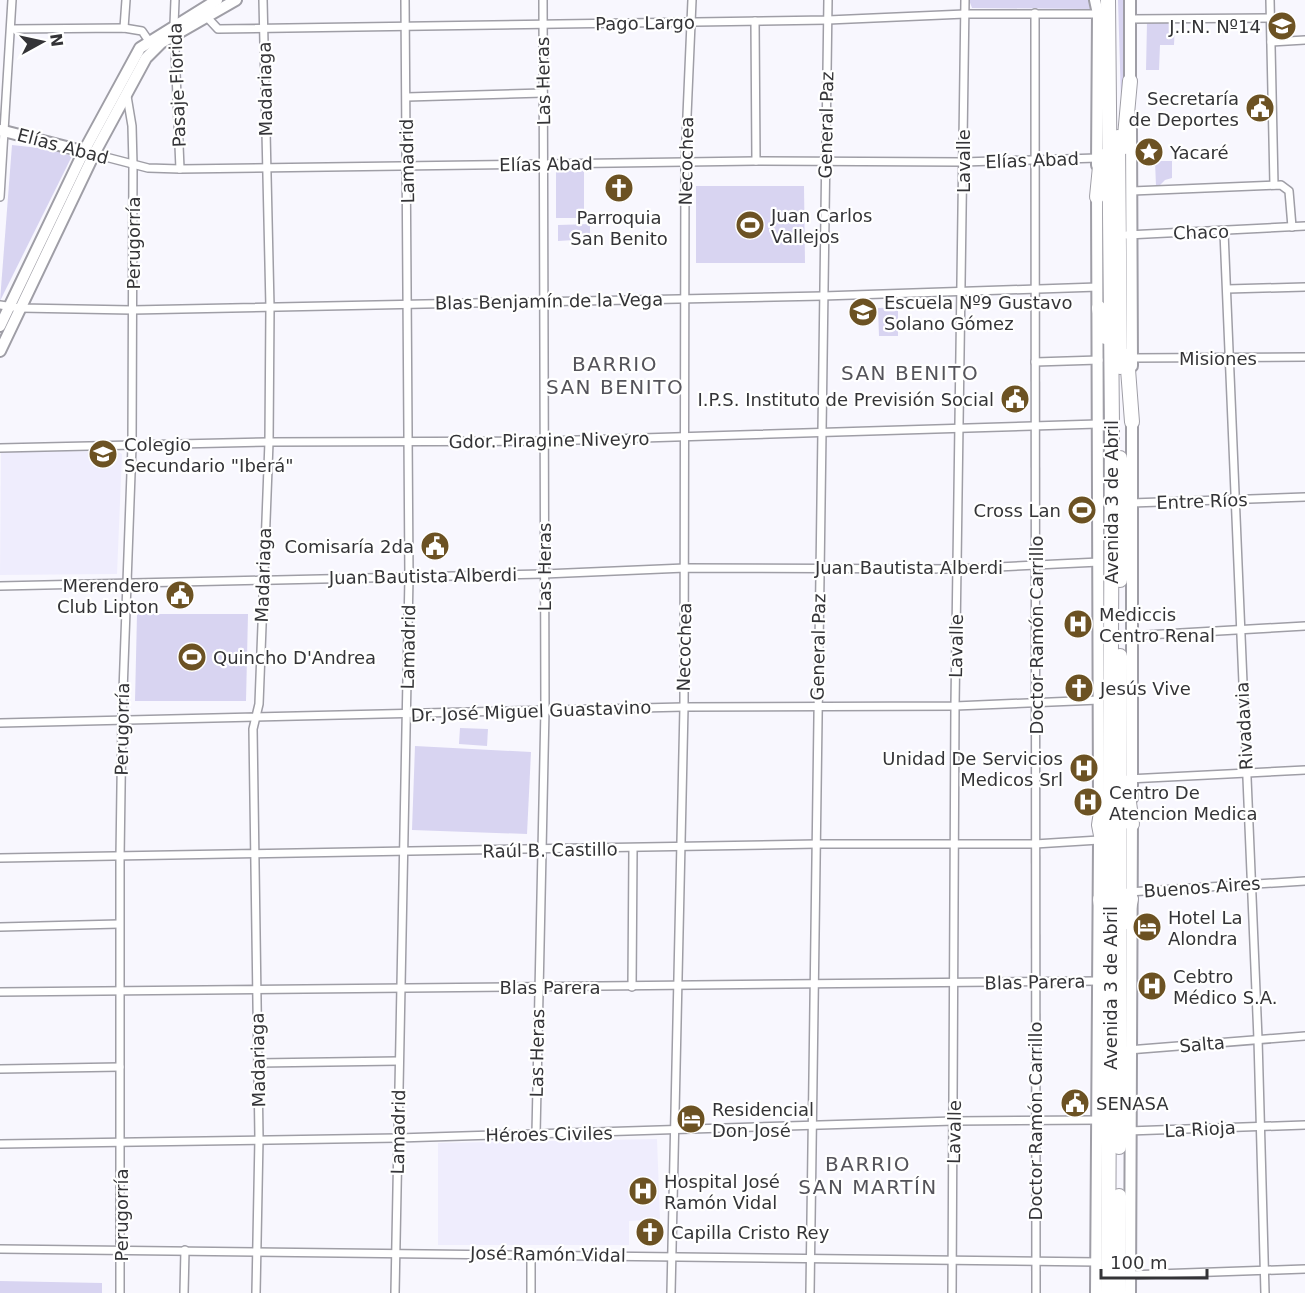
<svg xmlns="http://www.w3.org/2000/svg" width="1305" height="1293" viewBox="0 0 1305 1293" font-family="'DejaVu Sans',sans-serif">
<rect width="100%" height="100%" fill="#f8f7fe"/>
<g fill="#efedfd">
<polygon points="117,451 122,454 117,574 0,575 1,452"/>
<polygon points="657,1139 660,1219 629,1221 629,1245 438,1245 438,1143"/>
</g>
<g fill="#d8d4f1">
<polygon points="969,0 1091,0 1092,9 972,8"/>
<polygon points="1118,0 1127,0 1126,99 1122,134"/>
<polygon points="1147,22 1175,23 1174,45 1160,45 1159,70 1146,70"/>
<polygon points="12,145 48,149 72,156 0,301"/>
<polygon points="1155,161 1172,161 1172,178 1165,180 1159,186 1156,186"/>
<rect x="556" y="170" width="28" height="48"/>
<polygon points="696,186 804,186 805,263 696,263"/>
<polygon points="590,224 590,239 558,241 558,225"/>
<polygon points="898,307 898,336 879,336 878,308"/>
<polygon points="137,614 248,614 246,701 135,701"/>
<polygon points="460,728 488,729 487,746 459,744"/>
<polygon points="415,746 531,752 527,834 412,830"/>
<polygon points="0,1281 102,1283 102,1293 0,1293"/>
</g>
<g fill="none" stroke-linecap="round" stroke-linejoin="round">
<g stroke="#9f9ea6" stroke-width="10">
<g id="street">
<polyline points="175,0 174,25 180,169"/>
<polyline points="1270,0 1274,185"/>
<polyline points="1035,13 1036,1293"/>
<polyline points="205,15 218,29 828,20 965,14 1098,14"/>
<polyline points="1130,19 1271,18"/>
<polyline points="755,21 756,161"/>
<polyline points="124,28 126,0"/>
<polyline points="11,29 124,28 142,31 151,44"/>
<polyline points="1271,42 1305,40"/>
<polyline points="407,97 543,93"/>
<polyline points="94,154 148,168 180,169 756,161 963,162 1097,158"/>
<polyline points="1132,191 1281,185 1289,191 1292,227"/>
<polyline points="0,197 12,0"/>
<polyline points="1224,232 1258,1039 1265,1293"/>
<polyline points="1127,235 1305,226"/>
<polyline points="1227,289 1305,287"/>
<polyline points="0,305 20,308 132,310 823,296 1098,287"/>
<polyline points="1132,358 1305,357"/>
<polyline points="1035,362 1099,360"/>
<polyline points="0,448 269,442 545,441 1098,424"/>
<polyline points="1131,503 1305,497"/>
<polyline points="0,586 544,574 685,568 957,569 1099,562"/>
<polyline points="1111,637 1305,626"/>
<polyline points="0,723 684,707 955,706 1099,700"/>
<polyline points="1128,779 1305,770"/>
<polyline points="0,858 817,844 1035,844 1099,840"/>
<polyline points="1128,892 1305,881"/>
<polyline points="0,927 119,924"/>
<polyline points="632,987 633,849"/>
<polyline points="0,992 1099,981"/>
<polyline points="1128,1050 1305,1036"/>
<polyline points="258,1063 399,1061"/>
<polyline points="0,1069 120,1067"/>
<polyline points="1128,1131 1305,1125"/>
<polyline points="536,1134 545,709 543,0"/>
<polyline points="0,1144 398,1138 954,1121 1101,1120"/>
<polyline points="0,1249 1098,1262"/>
<polyline points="1127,1275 1305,1269"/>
<polyline points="120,1293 120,857 122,719 132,446 133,165 132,126 127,96"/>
<polyline points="184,1293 185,1250"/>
<polyline points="256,1293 259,1138 253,729 259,704 269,442 270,307 263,0"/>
<polyline points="395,1293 409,577 405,0"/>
<polyline points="531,1293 531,1255"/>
<polyline points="671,1293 684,707 685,162 692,0"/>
<polyline points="810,1293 828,0"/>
<polyline points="952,1293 955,706 965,0"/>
</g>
</g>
<g stroke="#9f9ea6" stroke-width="14">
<g id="secondary">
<polyline points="1095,0 1098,14 1097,165"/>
<polyline points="1130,0 1130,87"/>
<polyline points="1131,129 1132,366"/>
<polyline points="0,130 90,153"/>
<polyline points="1097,189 1099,807"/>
<polyline points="0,326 84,151 140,48 217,0"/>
<polyline points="0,351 94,154 146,58 161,43 236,0"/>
<polyline points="1132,798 1132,414"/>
<polyline points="1096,1293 1099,843"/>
<polyline points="1130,1293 1132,816"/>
</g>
</g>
<g stroke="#9f9ea6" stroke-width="16">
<g id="highway">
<polyline points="1108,0 1112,426 1108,1293"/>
<polyline points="1118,137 1120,367"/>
<polyline points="1124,147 1130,81"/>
<polyline points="1097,197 1101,156"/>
<polyline points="1099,308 1105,337"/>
<polyline points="1127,356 1132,422"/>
<polyline points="1120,580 1120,458"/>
<polyline points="1127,788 1132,824"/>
<polyline points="1103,799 1099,825 1104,851"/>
<polyline points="1100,899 1104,924"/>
<polyline points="1126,922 1131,899"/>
<polyline points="1119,1147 1120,656"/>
<polyline points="1118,1293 1119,1196"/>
</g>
</g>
<use href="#street" stroke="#fff" stroke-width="7"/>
<use href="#secondary" stroke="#fff" stroke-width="10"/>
<use href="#highway" stroke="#fff" stroke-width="14"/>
</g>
<defs>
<g id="school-disc" transform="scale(1.5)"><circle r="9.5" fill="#6c5223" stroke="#fff"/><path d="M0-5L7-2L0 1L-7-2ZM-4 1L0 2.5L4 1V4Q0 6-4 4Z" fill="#fff"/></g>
<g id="civic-disc" transform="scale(1.5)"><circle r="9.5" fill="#6c5223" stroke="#fff"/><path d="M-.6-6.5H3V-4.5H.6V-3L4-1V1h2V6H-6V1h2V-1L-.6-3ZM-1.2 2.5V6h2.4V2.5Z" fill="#fff"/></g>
<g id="sight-disc" transform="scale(1.5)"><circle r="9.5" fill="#6c5223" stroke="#fff"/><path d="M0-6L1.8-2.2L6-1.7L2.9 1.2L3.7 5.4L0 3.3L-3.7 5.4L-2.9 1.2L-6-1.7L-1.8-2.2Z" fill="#fff"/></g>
<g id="church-disc" transform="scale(1.5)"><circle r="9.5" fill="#6c5223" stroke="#fff"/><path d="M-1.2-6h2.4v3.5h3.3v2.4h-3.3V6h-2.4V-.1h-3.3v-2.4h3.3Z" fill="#fff"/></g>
<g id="stadium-disc" transform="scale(1.5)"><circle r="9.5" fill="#6c5223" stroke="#fff"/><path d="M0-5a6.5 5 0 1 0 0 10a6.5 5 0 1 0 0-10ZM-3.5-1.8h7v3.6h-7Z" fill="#fff"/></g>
<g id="hospital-disc" transform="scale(1.5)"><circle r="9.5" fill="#6c5223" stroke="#fff"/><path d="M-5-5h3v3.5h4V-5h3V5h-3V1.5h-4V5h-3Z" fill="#fff"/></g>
<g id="hotel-disc" transform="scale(1.5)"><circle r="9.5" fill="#6c5223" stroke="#fff"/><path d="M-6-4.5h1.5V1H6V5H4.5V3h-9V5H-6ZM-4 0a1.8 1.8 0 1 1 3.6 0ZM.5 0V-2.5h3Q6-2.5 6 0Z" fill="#fff"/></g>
</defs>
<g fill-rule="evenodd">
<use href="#school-disc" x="1282" y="26"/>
<use href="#civic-disc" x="1260" y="108"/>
<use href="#sight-disc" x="1149" y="152"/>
<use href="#church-disc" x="619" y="188"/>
<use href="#stadium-disc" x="750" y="225"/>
<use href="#school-disc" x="863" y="312"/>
<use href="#civic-disc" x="1015" y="399"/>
<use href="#school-disc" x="103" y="454"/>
<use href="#stadium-disc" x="1082" y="510"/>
<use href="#civic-disc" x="435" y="546"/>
<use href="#civic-disc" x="180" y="595"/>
<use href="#hospital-disc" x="1078" y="624"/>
<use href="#stadium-disc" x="192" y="657"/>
<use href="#church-disc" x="1079" y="688"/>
<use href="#hospital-disc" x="1084" y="768"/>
<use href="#hospital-disc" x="1088" y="802"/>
<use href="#hotel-disc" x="1147" y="927"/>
<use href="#hospital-disc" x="1152" y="986"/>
<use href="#civic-disc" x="1075" y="1103"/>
<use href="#hotel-disc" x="691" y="1119"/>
<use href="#hospital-disc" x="643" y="1191"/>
<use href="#church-disc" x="650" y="1232"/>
</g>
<g text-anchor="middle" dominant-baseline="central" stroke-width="4.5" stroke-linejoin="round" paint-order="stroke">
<g font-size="18" fill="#343437" stroke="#fff">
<text transform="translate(645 23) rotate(-1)">Pago Largo</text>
<text transform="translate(543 81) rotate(-91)">Las Heras</text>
<text transform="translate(177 85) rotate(-92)">Pasaje Florida</text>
<text transform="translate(265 89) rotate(-91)">Madariaga</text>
<text transform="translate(826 125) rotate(-89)">General Paz</text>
<text transform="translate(63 146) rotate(15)">Elías Abad</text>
<text transform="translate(1032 160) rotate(-2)">Elías Abad</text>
<text transform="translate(407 161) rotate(-91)">Lamadrid</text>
<text transform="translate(686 161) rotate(-89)">Necochea</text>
<text transform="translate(963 161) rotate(-90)">Lavalle</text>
<text transform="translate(546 164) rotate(-1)">Elías Abad</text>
<text transform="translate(1201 232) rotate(-2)">Chaco</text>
<text transform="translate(133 243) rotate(-90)">Perugorría</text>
<text transform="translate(549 301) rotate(-1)">Blas Benjamín de la Vega</text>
<text x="1218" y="358">Misiones</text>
<text transform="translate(549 440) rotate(-1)">Gdor. Piragine Niveyro</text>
<text transform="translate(1202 501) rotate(-2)">Entre Ríos</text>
<text transform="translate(1111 502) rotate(-90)">Avenida 3 de Abril</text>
<text transform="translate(544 567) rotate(-90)">Las Heras</text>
<text x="909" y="567">Juan Bautista Alberdi</text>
<text transform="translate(263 575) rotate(-88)">Madariaga</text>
<text transform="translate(423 576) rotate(-1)">Juan Bautista Alberdi</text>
<text transform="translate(1036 635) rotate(-90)">Doctor Ramón Carrillo</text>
<text transform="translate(956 646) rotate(-89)">Lavalle</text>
<text transform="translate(408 647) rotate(-89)">Lamadrid</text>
<text transform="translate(684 647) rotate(-89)">Necochea</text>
<text transform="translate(818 647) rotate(-89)">General Paz</text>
<text transform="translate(531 711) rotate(-2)">Dr. José Miguel Guastavino</text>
<text transform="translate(1244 726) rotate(-93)">Rivadavia</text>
<text transform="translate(122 729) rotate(-89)">Perugorría</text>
<text transform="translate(550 850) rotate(-1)">Raúl B. Castillo</text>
<text transform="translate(1202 887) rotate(-4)">Buenos Aires</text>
<text transform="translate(1035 982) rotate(-1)">Blas Parera</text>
<text x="550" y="987">Blas Parera</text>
<text transform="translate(1110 988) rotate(-90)">Avenida 3 de Abril</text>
<text transform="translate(1202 1044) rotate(-5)">Salta</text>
<text transform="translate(537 1053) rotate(-89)">Las Heras</text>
<text transform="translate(258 1060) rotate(-91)">Madariaga</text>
<text transform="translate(1035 1121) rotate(-90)">Doctor Ramón Carrillo</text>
<text transform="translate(1200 1129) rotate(-3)">La Rioja</text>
<text transform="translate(398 1132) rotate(-89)">Lamadrid</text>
<text transform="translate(954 1132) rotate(-89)">Lavalle</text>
<text transform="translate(549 1134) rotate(-1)">Héroes Civiles</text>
<text transform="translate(121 1215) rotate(-90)">Perugorría</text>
<text transform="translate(548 1254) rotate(1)">José Ramón Vidal</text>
</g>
<g font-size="18" fill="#343437" stroke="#fff" text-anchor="start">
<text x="1261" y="26" text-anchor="end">J.I.N. Nº14</text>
<text x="1239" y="98" text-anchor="end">Secretaría<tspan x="1239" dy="21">de Deportes</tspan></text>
<text x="1170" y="152">Yacaré</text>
<text x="771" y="215">Juan Carlos<tspan x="771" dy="21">Vallejos</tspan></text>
<text x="619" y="217" text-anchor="middle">Parroquia<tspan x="619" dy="21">San Benito</tspan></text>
<text x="884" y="302">Escuela Nº9 Gustavo<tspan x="884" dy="21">Solano Gómez</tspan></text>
<text x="994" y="399" text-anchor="end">I.P.S. Instituto de Previsión Social</text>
<text x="124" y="444">Colegio<tspan x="124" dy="21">Secundario "Iberá"</tspan></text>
<text x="1061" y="510" text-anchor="end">Cross Lan</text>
<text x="414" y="546" text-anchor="end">Comisaría 2da</text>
<text x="159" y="585" text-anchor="end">Merendero<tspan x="159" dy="21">Club Lipton</tspan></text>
<text x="1099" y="614">Mediccis<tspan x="1099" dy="21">Centro Renal</tspan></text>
<text x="213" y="657">Quincho D'Andrea</text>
<text x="1100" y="688">Jesús Vive</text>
<text x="1063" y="758" text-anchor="end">Unidad De Servicios<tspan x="1063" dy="21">Medicos Srl</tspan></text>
<text x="1109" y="792">Centro De<tspan x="1109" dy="21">Atencion Medica</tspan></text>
<text x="1168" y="917">Hotel La<tspan x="1168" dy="21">Alondra</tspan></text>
<text x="1173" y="976">Cebtro<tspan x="1173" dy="21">Médico S.A.</tspan></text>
<text x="1096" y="1103">SENASA</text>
<text x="712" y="1109">Residencial<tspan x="712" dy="21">Don José</tspan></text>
<text x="664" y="1181">Hospital José<tspan x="664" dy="21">Ramón Vidal</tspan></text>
<text x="671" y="1232">Capilla Cristo Rey</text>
</g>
<g font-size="20" letter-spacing="1.5" fill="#54535a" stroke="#fff">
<text x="615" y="364">BARRIO<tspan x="615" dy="23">SAN BENITO</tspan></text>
<text x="910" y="373">SAN BENITO</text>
<text x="868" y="1164">BARRIO<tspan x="868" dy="23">SAN MARTÍN</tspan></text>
</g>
</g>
<g transform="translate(42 42) rotate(82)" stroke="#ffffff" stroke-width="4.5" paint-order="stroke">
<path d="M0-4.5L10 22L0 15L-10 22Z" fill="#343437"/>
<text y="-9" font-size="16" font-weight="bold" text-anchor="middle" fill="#343437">N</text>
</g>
<path d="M1101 1269v9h106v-9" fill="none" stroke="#343437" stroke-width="3"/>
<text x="1110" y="1269" font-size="18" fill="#343437" stroke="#ffffff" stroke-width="4.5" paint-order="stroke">100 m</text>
</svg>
